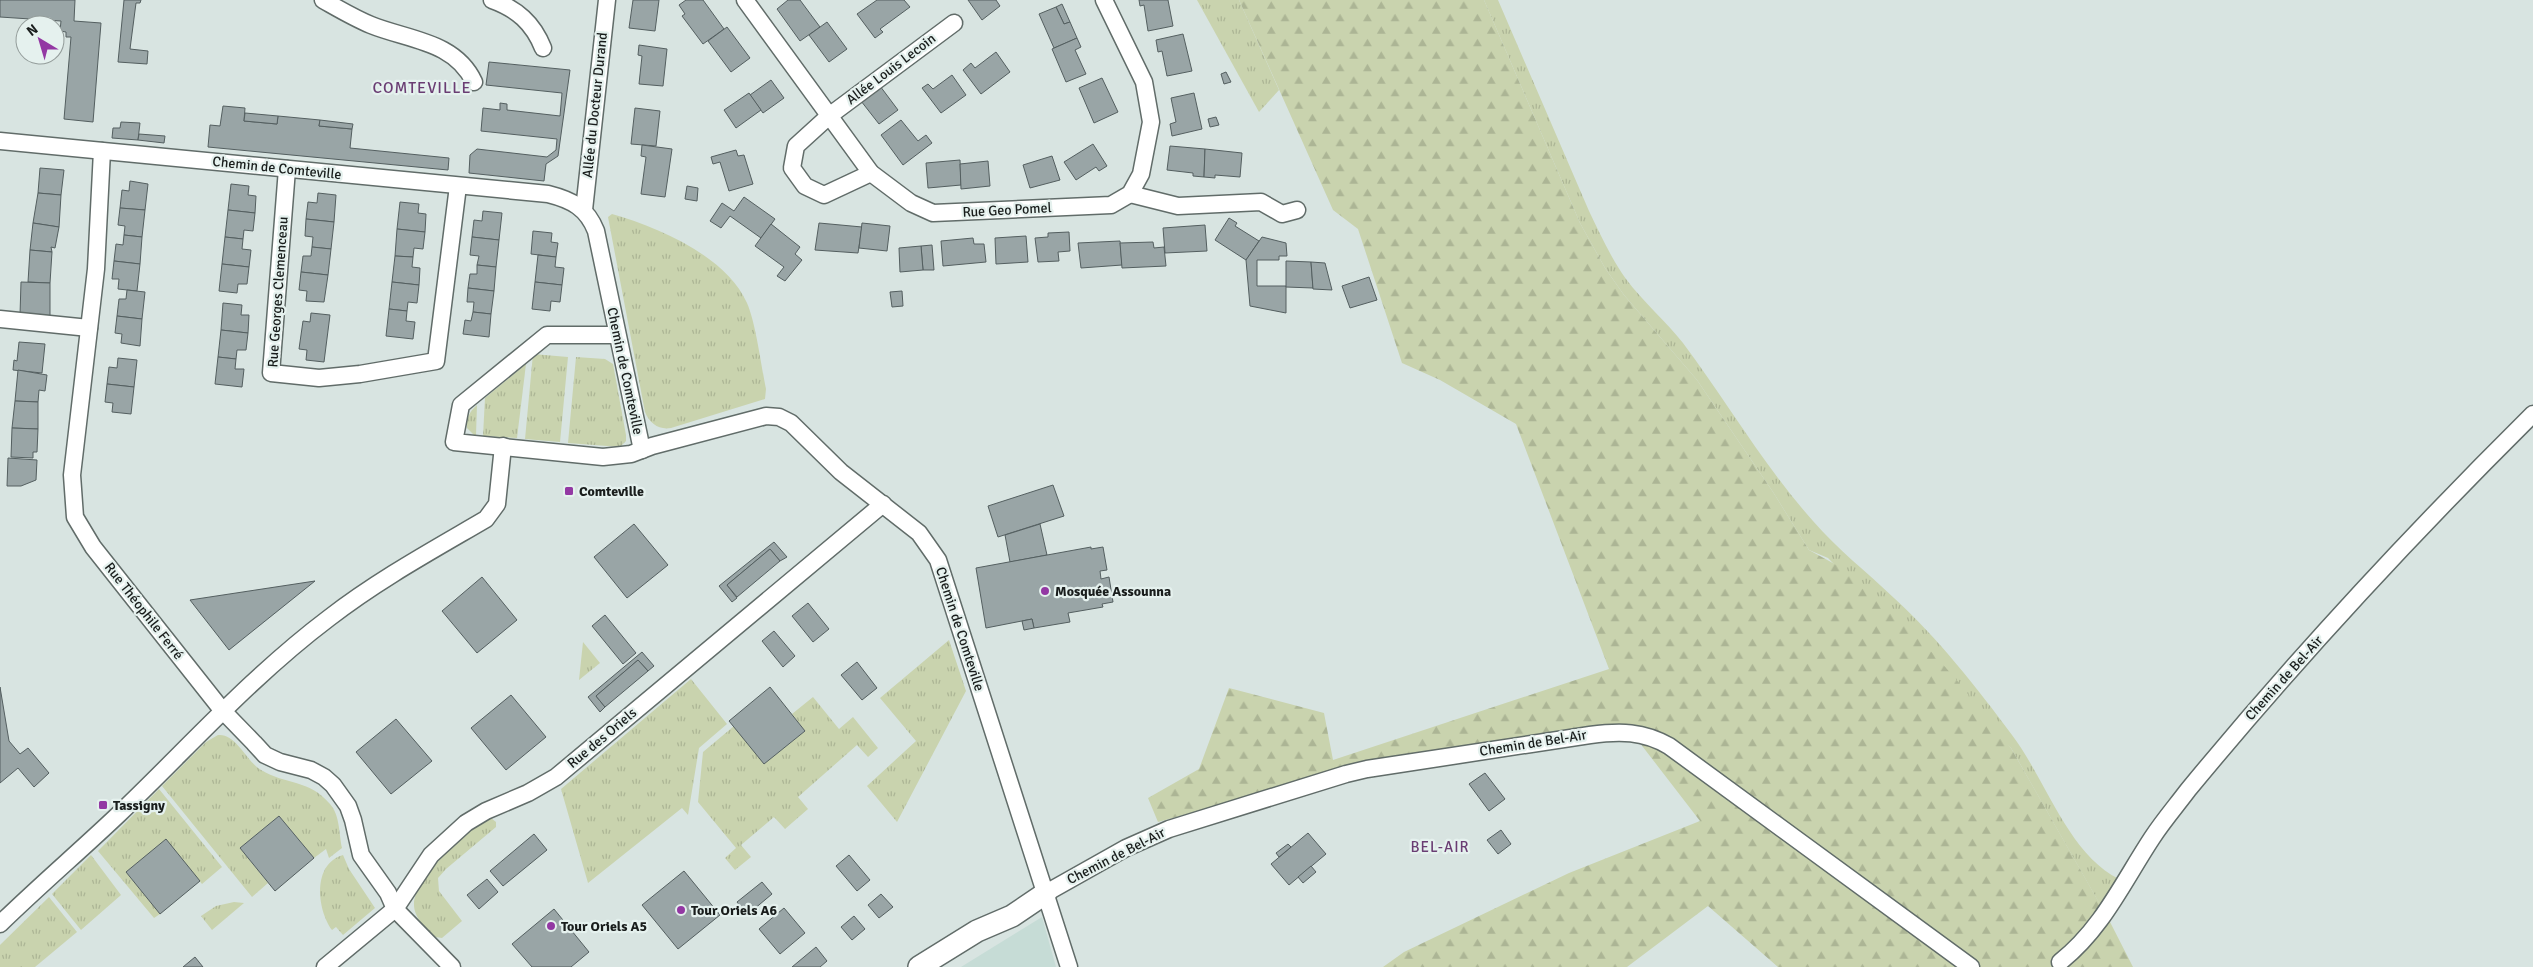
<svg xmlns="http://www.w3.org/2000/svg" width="2533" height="967" viewBox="0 0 2533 967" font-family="Signika,sans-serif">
<defs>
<pattern id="grass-tufts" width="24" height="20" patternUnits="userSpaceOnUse" patternTransform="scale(1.25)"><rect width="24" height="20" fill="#c9d3ae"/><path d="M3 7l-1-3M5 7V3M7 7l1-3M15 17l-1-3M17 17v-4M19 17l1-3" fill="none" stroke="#acb595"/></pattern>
<pattern id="forest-firs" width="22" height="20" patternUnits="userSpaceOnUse" patternTransform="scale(1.25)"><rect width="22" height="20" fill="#c9d3ae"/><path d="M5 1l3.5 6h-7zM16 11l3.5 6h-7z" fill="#acb595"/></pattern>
</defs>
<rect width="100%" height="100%" fill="#d8e4e1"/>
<polygon fill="#c6dcd6" points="1042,917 1056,967 961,967"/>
<g fill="url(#grass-tufts)">
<polygon points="1197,0 1239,0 1279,90 1259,112"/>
<path d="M1484 0H1498L1589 211C1600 234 1611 258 1626 279 1643 302 1666 321 1683 343 1727 402 1764 466 1813 521 1838 550 1867 572 1894 598 1937 637 1978 689 2012 735 2045 778 2068 854 2119 879L2102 908 2011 748 1828 558 1809 550 1773 492 1697 380 1624 295 1605 268 1580 223Z"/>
<path d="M612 214C658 227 726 256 747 303 756 324 761 365 766 389L765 399 671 428C659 430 650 424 645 412L608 217Z"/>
<polygon points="533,354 568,357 560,442 525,439"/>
<polygon points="576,357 605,359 613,364 626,435 626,441 620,447 568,443"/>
<polygon points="526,364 517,438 483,436 485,398"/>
<path d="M477 405 476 435H474L467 428C466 419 469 412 477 405Z"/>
<polygon points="949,640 966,691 897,822 867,786 916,741 880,698"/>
<polygon points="583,642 600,663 579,680"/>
<polygon points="691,679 727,724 699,748 688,815 682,808 588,883 561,789"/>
<polygon points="813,697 839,729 853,717 878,748 868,757 857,745 798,797 808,809 785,829 774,817 741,845 751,857 735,870 725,858 736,848 698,802 703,752 734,726 764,764 805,731 792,714"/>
<path d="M218 735C236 733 247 762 261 770 286 785 309 779 330 804 340 815 339 834 342 848L329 858 326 849 314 858 279 816 240 848 268 883 252 897 162 786 206 742Z"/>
<polygon points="159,789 222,867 202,884 166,840 126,872 160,914 154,918 98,851"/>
<path d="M491 818 496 822V827L446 869 438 878 439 891 462 921 442 938 435 937C426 930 414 917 414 905 414 877 464 824 491 818Z"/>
<polygon points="91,855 121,895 81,930 52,894"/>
<path d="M343 855 349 869 375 908 343 935 336 927 332 930C317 909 312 864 343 855Z"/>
<polygon points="49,897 77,932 35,967 0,967 0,945"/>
<polygon points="234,902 244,903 212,930 201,916 216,906"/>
</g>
<polygon fill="url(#forest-firs)" points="1239,0 1484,0 1580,223 1605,268 1624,295 1697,380 1773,492 1809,550 1851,573 1910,628 1955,678 2011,748 2109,920 2133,967 1778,967 1708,906 1627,967 1383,967 1404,952 1569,873 1700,821 1626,725 1341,772 1158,822 1148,798 1199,769 1229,688 1324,713 1333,760 1609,669 1516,424 1440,380 1402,363 1358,229 1333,210"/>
<g fill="#99a5a6" stroke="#545f60">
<polygon points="0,0 75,0 74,21 101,23 93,122 64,119 71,37 66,37 66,32 60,31 61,21 0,17"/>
<polygon points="124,0 141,0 140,3 136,3 130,49 148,51 147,64 118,62"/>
<polygon points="633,0 659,0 655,31 629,28"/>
<polygon points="686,0 703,0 724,29 703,44 682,16 685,14 679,5"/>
<polygon points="788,0 800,0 820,27 800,41 777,9"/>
<polygon points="877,0 904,0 910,7 880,29 883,32 875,38 857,14"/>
<polygon points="968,0 996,0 1000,6 982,20"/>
<polygon points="1139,0 1168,0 1173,26 1148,31 1144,5 1140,6"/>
<polygon points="1062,4 1070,22 1064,24 1056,7"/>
<polygon points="1056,7 1064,24 1070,22 1077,38 1054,48 1039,14"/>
<polygon points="827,22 847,49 829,62 809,35"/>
<polygon points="727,27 750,58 731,72 708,41"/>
<polygon points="1183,34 1192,71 1167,76 1162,51 1158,52 1156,40"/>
<polygon points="1077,38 1081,47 1075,50 1086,74 1066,82 1052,49"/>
<polygon points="639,45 667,49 663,86 639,84 642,56 638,55"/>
<polygon points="996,52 1010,72 981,94 963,70 971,63 975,68"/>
<polygon points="489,62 570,70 558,156 546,164 544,181 469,173 470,155 477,149 547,157 556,150 557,139 481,131 483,108 500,110 500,103 507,104 507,110 560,116 562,93 486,85"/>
<polygon points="1226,72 1231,82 1224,84 1221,74"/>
<polygon points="952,75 966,95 941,113 922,88 928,84 933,89"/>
<polygon points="1102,78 1118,112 1094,123 1079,88"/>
<polygon points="771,80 784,98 763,113 750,95"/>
<polygon points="880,86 898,110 879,124 861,101"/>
<polygon points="749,93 761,110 736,128 724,110"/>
<polygon points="1194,93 1202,129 1172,136 1170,124 1176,122 1171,98"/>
<polygon points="223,106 245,108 244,121 277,124 278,116 320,120 319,126 352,129 350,148 449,158 448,170 208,147 210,125 220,126"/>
<polygon points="635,108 660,111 656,146 631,144"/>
<polygon points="245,113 278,116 277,124 244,121"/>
<polygon points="1216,117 1219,125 1210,127 1208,119"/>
<polygon points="320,120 353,124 352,129 319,126"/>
<polygon points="901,120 918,141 926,135 932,143 903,165 881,135"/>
<polygon points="121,122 140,123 138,140 112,138 113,128 120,128"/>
<polygon points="139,134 165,136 164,143 138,140"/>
<polygon points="1093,144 1107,166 1099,171 1096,167 1076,180 1064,162"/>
<polygon points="642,145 672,149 665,197 641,194 646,157 641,156"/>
<polygon points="1170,146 1205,149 1204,177 1193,176 1193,173 1167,170"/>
<polygon points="1205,149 1242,153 1240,177 1215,175 1215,178 1204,177"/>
<polygon points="736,150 738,156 744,155 753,184 729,191 720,162 713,164 711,157"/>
<polygon points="1052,156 1060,180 1030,188 1023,165"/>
<polygon points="960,160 961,185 928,188 926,163"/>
<polygon points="988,161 990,186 961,189 960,164"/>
<polygon points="40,168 64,170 61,195 38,193"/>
<polygon points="130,181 148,184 145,210 120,208 122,190 129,191"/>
<polygon points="231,184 249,186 248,195 256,196 255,213 228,210"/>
<polygon points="687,186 698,188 697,201 685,199"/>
<polygon points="38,193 61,195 59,227 33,223"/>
<polygon points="318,193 336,195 334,222 306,219 308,202 317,203"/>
<polygon points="744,197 775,219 761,238 730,216 721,228 710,221 722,203 734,211"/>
<polygon points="400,202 419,204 418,213 426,214 425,232 397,229"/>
<polygon points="120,208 145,210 142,237 124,235 125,226 118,225"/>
<polygon points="228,210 255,213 253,231 244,230 243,239 225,237"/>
<polygon points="483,211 502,213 499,240 472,237 474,220 482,221"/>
<polygon points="1229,218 1237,223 1235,226 1259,241 1246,260 1215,240"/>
<polygon points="306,219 334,222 331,249 312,247 313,237 305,236"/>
<polygon points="33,223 59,227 55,248 51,247 52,252 30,250"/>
<polygon points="819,223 862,227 858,253 815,250"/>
<polygon points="862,223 890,226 887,251 859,248"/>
<polygon points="771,224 800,247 795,254 802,260 785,281 777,276 784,267 755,246"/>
<polygon points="1205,225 1207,251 1165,253 1163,228"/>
<polygon points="397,229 425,232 423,249 414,248 413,257 395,256"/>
<polygon points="533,231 552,233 551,242 558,243 556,257 531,254"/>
<polygon points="1069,232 1070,251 1058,252 1059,261 1038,262 1035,238 1048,237 1048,233"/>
<polygon points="124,235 142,237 140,264 114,261 116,244 123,245"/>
<polygon points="1026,236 1028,262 996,264 995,238"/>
<polygon points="225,237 243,239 242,249 251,250 249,267 222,264"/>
<polygon points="472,237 499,240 496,267 477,265 479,256 470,255"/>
<polygon points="1262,237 1286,243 1287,256 1279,256 1279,260 1257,260 1257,286 1286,286 1286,313 1250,306 1246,260"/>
<polygon points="973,238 974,244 984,244 986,262 943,266 941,241"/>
<polygon points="1120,241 1122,265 1081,268 1078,243"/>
<polygon points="1153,242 1154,248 1164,247 1166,266 1122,268 1120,243"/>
<polygon points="932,245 934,270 923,270 921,246"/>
<polygon points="921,246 923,270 900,272 899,248"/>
<polygon points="312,247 331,249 328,275 301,272 303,256 311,256"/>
<polygon points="30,250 52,252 50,283 28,282"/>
<polygon points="538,255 556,257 555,267 564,268 562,285 535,282"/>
<polygon points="395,256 413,257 412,267 420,268 419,285 392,282"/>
<polygon points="114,261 140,264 137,291 118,289 119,279 112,279"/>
<polygon points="1286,261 1311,262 1313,288 1286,287"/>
<polygon points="1311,262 1325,263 1332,290 1313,289"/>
<polygon points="222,264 249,267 247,284 238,284 237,293 219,291"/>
<polygon points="477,265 496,267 494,291 468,288 470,274 477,274"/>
<polygon points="301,272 328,275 324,302 306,301 307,291 299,290"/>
<polygon points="1369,277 1377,300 1350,308 1342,286"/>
<polygon points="21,282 50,283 50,316 20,315"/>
<polygon points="392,282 419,285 417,303 408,302 407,311 389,309"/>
<polygon points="535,282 562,285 560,302 551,301 550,311 532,309"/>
<polygon points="468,288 494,291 491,314 473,312 474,302 467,302"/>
<polygon points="127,290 145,292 142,319 117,316 119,299 126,299"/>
<polygon points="902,291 903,306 892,307 890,292"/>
<polygon points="223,303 242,305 241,315 249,315 248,333 221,330"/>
<polygon points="389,309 407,311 406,321 415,322 413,339 386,336"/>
<polygon points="473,312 491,314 489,337 463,334 465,320 471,321"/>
<polygon points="311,313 330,315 324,362 306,360 307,350 299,349 303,321 310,322"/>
<polygon points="117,316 142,319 140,346 121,343 122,334 115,333"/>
<polygon points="221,330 248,333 246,350 237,350 236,359 218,357"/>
<polygon points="19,342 45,344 42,373 13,370 14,360 17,361"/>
<polygon points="218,357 236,359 235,369 244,369 242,387 215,384"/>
<polygon points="118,358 137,360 134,387 107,384 109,367 117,368"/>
<polygon points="18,370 47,375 45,391 39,390 38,402 15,401"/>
<polygon points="107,384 134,387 131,414 112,412 113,403 105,402"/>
<polygon points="15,401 38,402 38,429 12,428"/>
<polygon points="12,428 38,429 37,452 33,452 33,458 11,457"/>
<polygon points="8,458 37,460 36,480 21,486 7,486"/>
<polygon points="1053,485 1064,516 998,537 988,506"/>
<polygon points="634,524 668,565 627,598 594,557"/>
<polygon points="1040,524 1047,555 1010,562 1005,535"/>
<polygon points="774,542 787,557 780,561 770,549 727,585 737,598 732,602 719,586"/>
<polygon points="1091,547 1091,549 1103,547 1107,570 1100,571 1101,579 1109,577 1113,602 1102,604 1103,607 1068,613 1070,622 1034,628 1032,619 986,628 976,568"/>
<polygon points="770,549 780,561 737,597 727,585"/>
<polygon points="482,577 517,620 477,653 442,611"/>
<polygon points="315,581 229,650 190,600"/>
<polygon points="808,603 829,629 813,642 792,616"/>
<polygon points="605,615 636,653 623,664 592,626"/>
<polygon points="1032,619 1034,628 1024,630 1022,621"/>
<polygon points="774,631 795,656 783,667 762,641"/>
<polygon points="642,652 654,666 648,671 638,660 596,696 605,707 600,712 588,697"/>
<polygon points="638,660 648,671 605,707 596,696"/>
<polygon points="857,662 877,688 862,700 841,675"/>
<polygon points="0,687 9,741 20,754 28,748 49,773 34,787 18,768 0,783"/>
<polygon points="770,687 805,731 764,764 729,721"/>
<polygon points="511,695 546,737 506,770 471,728"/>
<polygon points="396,719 432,761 391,794 356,752"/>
<polygon points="1485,773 1505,799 1489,811 1469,784"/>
<polygon points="279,816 314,858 275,891 240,848"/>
<polygon points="1501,830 1511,844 1498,854 1487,840"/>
<polygon points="1308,833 1326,854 1289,885 1271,864"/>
<polygon points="534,834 547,850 503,886 490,871"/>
<polygon points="166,839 200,881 160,914 126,872"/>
<polygon points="1288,844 1291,847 1279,857 1276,853"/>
<polygon points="849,855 870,880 857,891 836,866"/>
<polygon points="1311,866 1316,872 1303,883 1298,877"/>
<polygon points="684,871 720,915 678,949 642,905"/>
<polygon points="487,879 498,892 479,909 467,895"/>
<polygon points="762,882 772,894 747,915 737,902"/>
<polygon points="881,894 893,907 879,918 868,905"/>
<polygon points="784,908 805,933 780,954 759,929"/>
<polygon points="554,909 589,952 571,967 532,967 512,944"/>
<polygon points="854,916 865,929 852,940 841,927"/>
<polygon points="816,947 827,961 820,967 792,967"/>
<polygon points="195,957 203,967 183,967"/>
</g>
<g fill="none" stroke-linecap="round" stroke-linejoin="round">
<g stroke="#616c69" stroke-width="19">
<g id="minor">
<path d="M323 0C339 9 354 18 371 25 408 40 455 41 474 82"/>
<path d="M492 0C517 9 533 23 543 48"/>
<polyline points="745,0 871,173 911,203 933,213 1111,205 1130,194 1141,174 1151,122 1144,82 1104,0"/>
<path d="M0 141 548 194C572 200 587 208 596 231L642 450"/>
<polyline points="102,151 96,269 72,475 75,517 93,547 222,710 254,743 265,755 280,762 311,770 324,777 333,785 348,806 353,820 361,855 388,893 395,909 452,967"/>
<polyline points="287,169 271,373 319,378 360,374 436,361 458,186"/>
<polyline points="871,173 824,195 805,186 792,168 796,146 829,116 954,23"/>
<polyline points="1130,194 1178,206 1261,202 1282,214 1297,210"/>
<polyline points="584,210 607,0"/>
<polyline points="0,319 89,328"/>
<polyline points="616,335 547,335 461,405 454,442 603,457 631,454 652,446 766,416 779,417 791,423 841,472 919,533 938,560 1069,967"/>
<path d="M1046 893 1126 848 1169 829 1346 774 1367 769 1590 735C1620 731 1643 731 1669 746L1971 967"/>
<path d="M0 924C39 886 80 851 119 814 189 747 252 676 329 618 378 580 433 550 486 519L497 504 503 446"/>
<path d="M2060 962C2102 929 2123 882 2152 838 2163 821 2176 806 2188 790 2296 659 2412 534 2533 414"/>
<polyline points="325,967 395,909 431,855 466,823 486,811 528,793 556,777 883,504"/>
</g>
</g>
<g stroke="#616c69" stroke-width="24">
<polyline id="tertiary" points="919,967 977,931 1012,916 1046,893"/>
</g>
<use href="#minor" stroke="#fff" stroke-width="16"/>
<use href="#tertiary" stroke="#fff" stroke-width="21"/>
</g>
<g fill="#9338a3" stroke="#e5f1ee" stroke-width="2">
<rect x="564" y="486" width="10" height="10" rx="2.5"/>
<circle cx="1045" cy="591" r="5"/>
<rect x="98" y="800" width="10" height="10" rx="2.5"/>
<circle cx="681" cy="910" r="5"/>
<circle cx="551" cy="926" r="5"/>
</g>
<g text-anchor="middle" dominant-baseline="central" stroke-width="4.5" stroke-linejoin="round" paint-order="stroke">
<g font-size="14" fill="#191d1c" stroke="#e5f1ee">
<text transform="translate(891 69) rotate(-37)">Allée Louis Lecoin</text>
<text transform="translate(595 105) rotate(-84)">Allée du Docteur Durand</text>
<text transform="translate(277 168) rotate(6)">Chemin de Comteville</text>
<text transform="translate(1007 210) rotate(-3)">Rue Geo Pomel</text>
<text transform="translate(278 292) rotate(-86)">Rue Georges Clemenceau</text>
<text transform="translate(625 371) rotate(78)">Chemin de Comteville</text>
<text transform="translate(144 611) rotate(52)">Rue Théophile Ferré</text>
<text transform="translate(960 629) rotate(72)">Chemin de Comteville</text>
<text transform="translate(2284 678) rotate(-48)">Chemin de Bel-Air</text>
<text transform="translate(602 738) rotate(-40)">Rue des Oriels</text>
<text transform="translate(1533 743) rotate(-9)">Chemin de Bel-Air</text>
<text transform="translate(1116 856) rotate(-27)">Chemin de Bel-Air</text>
</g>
<g font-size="14" font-weight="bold" fill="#191d1c" stroke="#e5f1ee" text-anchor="start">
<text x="579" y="491">Comteville</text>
<text x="1055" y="591">Mosquée Assounna</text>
<text x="113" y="805">Tassigny</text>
<text x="691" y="910">Tour Oriels A6</text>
<text x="561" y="926">Tour Oriels A5</text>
</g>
<g font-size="15" letter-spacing="1" fill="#6a3d73" stroke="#e5f1ee">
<text x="1440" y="847">BEL-AIR</text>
</g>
<g font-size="16" letter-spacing="1" fill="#6a3d73" stroke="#e5f1ee">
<text x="422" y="88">COMTEVILLE</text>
</g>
</g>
<g transform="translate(40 40) rotate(322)"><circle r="24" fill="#e5f1ee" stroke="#939c9a"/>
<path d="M0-4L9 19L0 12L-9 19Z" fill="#9338a3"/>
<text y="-8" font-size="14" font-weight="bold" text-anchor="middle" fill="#191d1c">N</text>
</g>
</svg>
